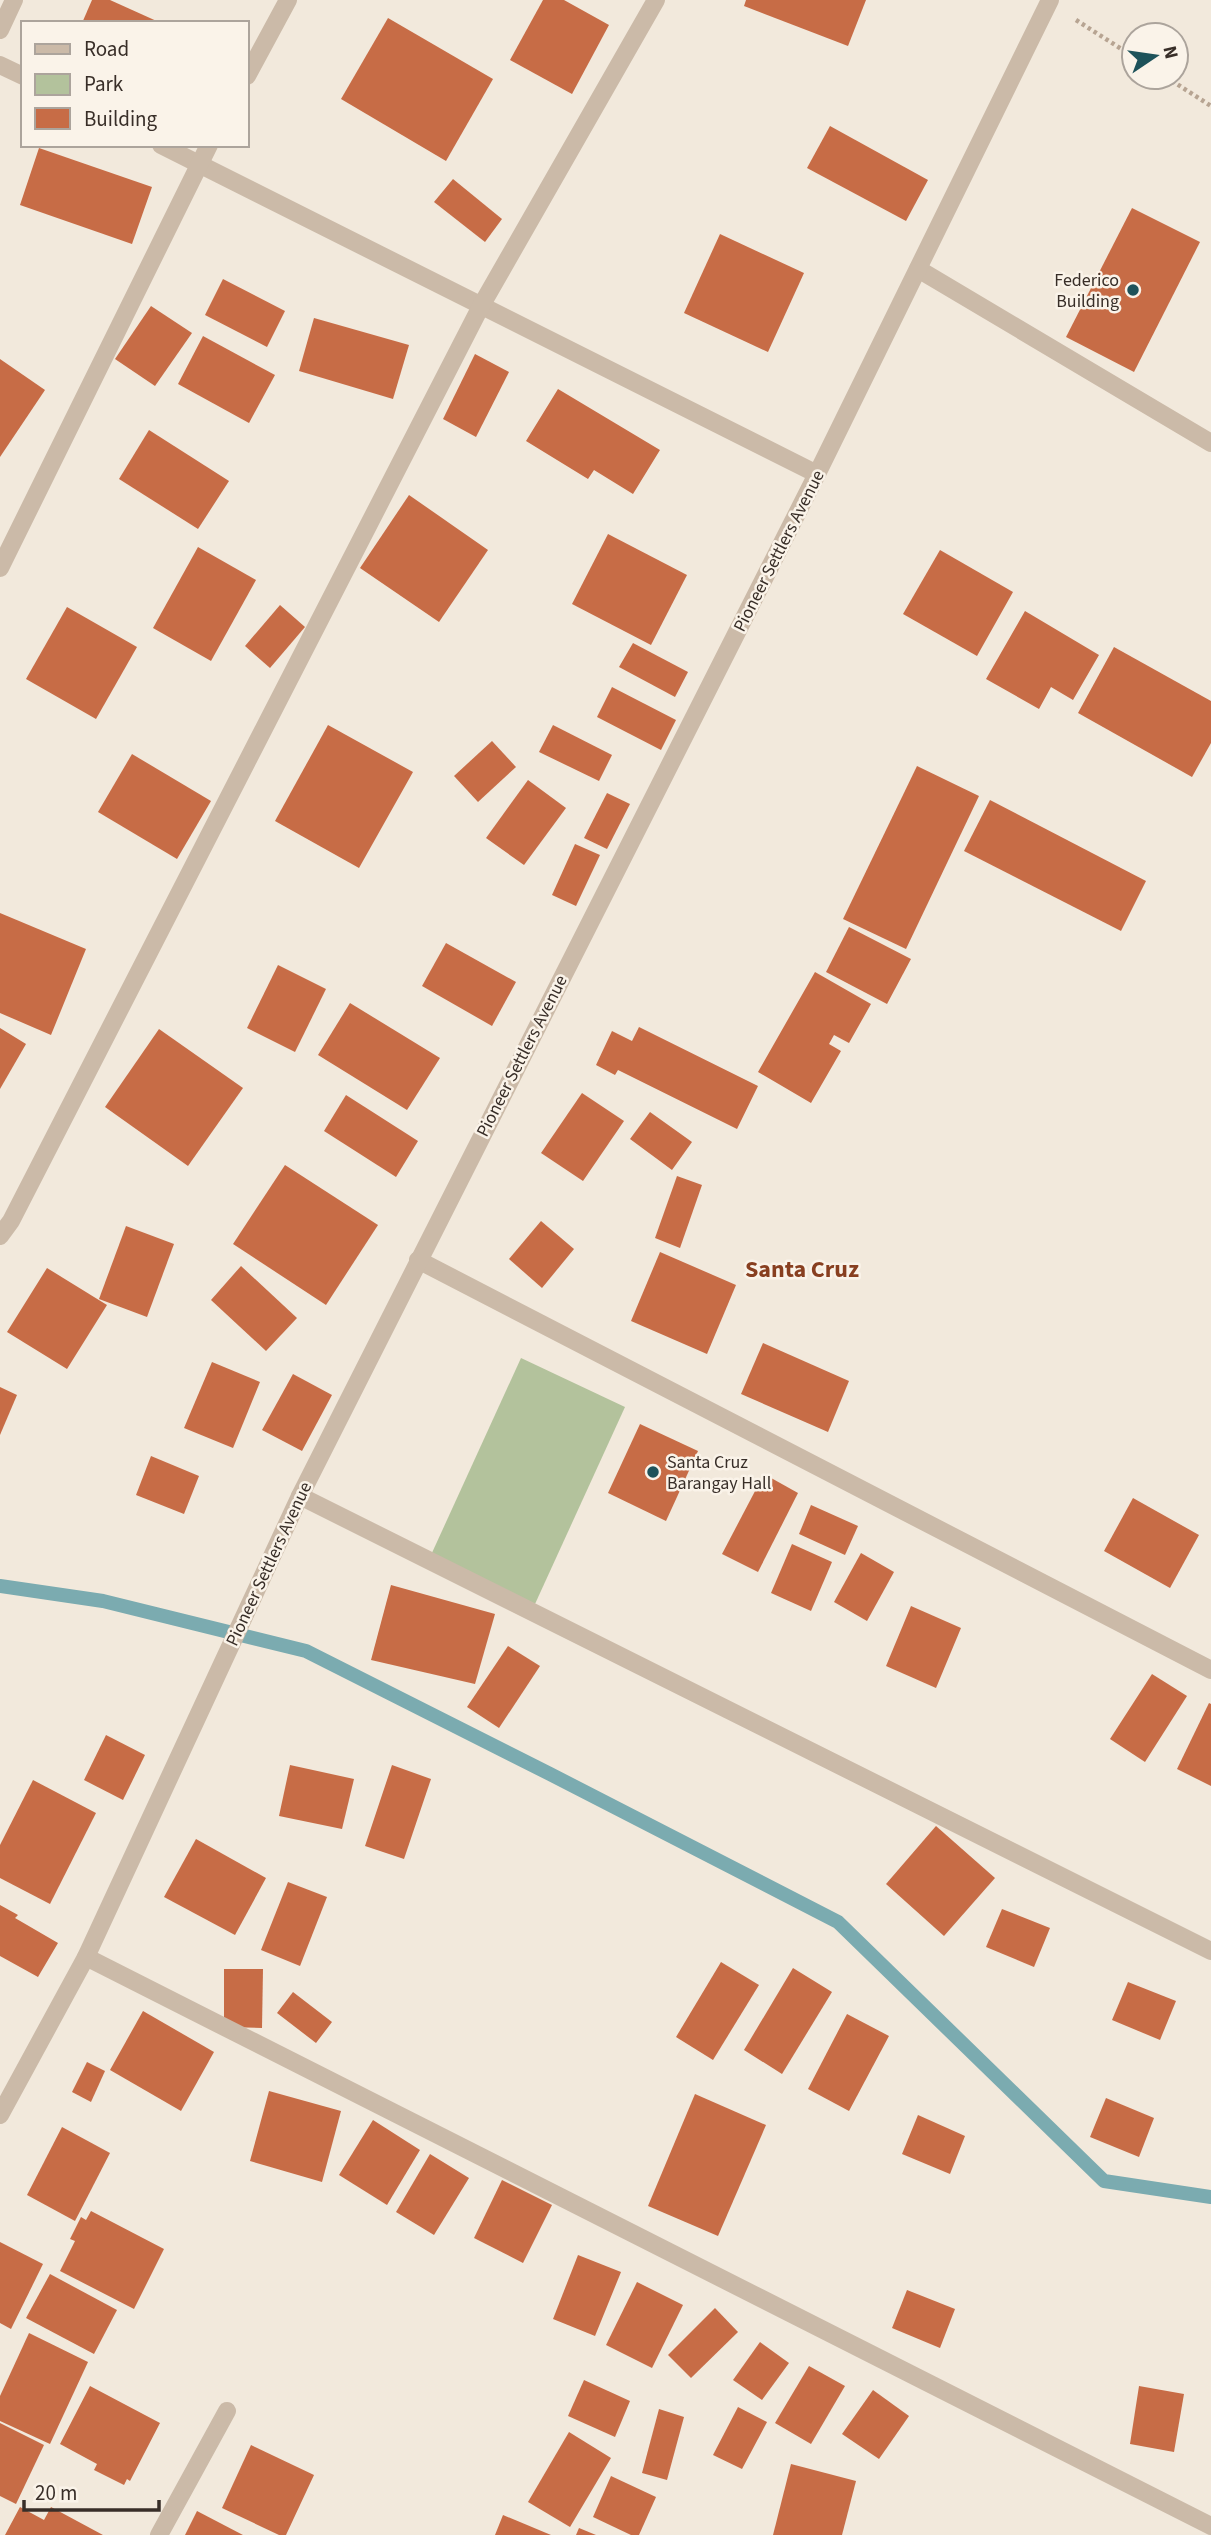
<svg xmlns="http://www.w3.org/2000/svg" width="1211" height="2535" viewBox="0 0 1211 2535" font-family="'Source Sans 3',sans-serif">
<rect width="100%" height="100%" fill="#f2e9dc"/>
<polygon fill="#b3c29c" points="521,1358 625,1407 535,1604 431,1555"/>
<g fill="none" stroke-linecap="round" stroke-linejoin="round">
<polyline stroke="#7babb0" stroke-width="14" points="0,1586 103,1601 306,1651 550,1774 838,1922 1104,2181 1211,2197"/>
</g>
<g fill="#c76c46">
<polygon points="92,0 110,0 161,23 82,23"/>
<polygon points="543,0 564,0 609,25 572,94 510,60"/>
<polygon points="746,0 866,0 848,46 744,6"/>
<polygon points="388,18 493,79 446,161 341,99"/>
<polygon points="830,126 928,180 906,221 807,168"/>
<polygon points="39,148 152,187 132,244 20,205"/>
<polygon points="453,179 502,219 485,242 434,202"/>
<polygon points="1132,208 1200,242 1134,372 1066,337"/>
<polygon points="720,234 804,273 768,352 684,313"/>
<polygon points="223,279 285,311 267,347 205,315"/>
<polygon points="151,306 192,333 155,386 115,359"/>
<polygon points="314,318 409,345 393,399 299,371"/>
<polygon points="203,336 275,375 249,423 178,384"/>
<polygon points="475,354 509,372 476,437 443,419"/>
<polygon points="0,359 45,390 0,457"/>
<polygon points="558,389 660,450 633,494 594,470 588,479 526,441"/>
<polygon points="149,430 229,481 198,529 119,479"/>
<polygon points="409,495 488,550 439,622 360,568"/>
<polygon points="608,534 687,575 651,645 572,604"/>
<polygon points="198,547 256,580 211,661 153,628"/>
<polygon points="940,550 1013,592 977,656 903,614"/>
<polygon points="280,605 305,627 270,668 245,646"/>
<polygon points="67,607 137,647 96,719 26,679"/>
<polygon points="1025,611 1099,655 1073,700 1051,687 1039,709 986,679"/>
<polygon points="633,643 688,672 675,697 619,667"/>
<polygon points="1114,647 1211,701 1211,743 1192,777 1078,713"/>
<polygon points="612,687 676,720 661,750 597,717"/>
<polygon points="328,725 413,772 359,868 275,821"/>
<polygon points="553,725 612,755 599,781 539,752"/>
<polygon points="492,741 516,767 478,802 454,776"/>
<polygon points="132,754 211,801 177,859 98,812"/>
<polygon points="917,766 979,796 906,949 843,919"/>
<polygon points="528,780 566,808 524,865 486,838"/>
<polygon points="607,793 630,804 607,849 584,838"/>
<polygon points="990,800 1146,881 1121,931 964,851"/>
<polygon points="575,844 600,855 576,906 552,895"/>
<polygon points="0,913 86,949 51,1035 0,1013"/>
<polygon points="849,927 911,959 887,1004 826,972"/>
<polygon points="446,943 516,982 492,1026 422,986"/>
<polygon points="278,965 326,989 295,1052 247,1028"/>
<polygon points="815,972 871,1004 849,1043 834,1035 829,1044 841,1051 811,1103 758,1072"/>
<polygon points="350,1003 440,1058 407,1110 318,1055"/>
<polygon points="639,1027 758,1086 737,1129 618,1070 615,1075 596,1065 612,1031 632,1041"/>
<polygon points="0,1028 26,1044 0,1089"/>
<polygon points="159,1029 243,1088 188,1166 105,1107"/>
<polygon points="582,1093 624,1121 583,1181 541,1153"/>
<polygon points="346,1095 418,1141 396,1177 324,1131"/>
<polygon points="650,1112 692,1142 672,1170 630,1139"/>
<polygon points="285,1165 378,1225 326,1305 233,1244"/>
<polygon points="677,1176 702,1185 680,1248 655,1238"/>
<polygon points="541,1221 574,1249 542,1288 509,1259"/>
<polygon points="126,1226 174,1244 147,1317 99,1299"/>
<polygon points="660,1252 736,1285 707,1354 631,1321"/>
<polygon points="241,1266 297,1318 266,1351 211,1300"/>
<polygon points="47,1268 107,1305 67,1369 7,1332"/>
<polygon points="763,1343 849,1381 828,1432 741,1394"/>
<polygon points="212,1362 260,1382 233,1448 184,1428"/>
<polygon points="293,1374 332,1395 302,1451 262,1430"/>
<polygon points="0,1387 17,1395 0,1435"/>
<polygon points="640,1424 698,1451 666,1521 608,1493"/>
<polygon points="151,1456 199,1476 184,1514 136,1495"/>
<polygon points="764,1474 798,1493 758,1572 722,1554"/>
<polygon points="1133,1498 1199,1535 1170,1588 1104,1551"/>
<polygon points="811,1505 858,1526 845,1555 799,1534"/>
<polygon points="792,1544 832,1562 811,1611 771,1593"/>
<polygon points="861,1553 894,1572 867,1621 834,1602"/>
<polygon points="391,1585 495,1614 475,1684 371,1660"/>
<polygon points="911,1606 961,1628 936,1688 886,1666"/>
<polygon points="508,1646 540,1666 499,1728 467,1707"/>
<polygon points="1152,1674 1187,1696 1145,1762 1110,1739"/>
<polygon points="1209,1703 1211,1704 1211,1786 1177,1769"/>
<polygon points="106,1735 145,1755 123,1800 84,1780"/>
<polygon points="290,1765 354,1779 342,1829 279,1816"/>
<polygon points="392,1765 431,1779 404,1859 365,1846"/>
<polygon points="33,1780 96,1813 50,1904 0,1878 0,1845"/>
<polygon points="936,1826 995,1878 944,1936 886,1884"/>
<polygon points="196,1839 266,1878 235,1935 164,1897"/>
<polygon points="288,1882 327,1897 300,1966 261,1950"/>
<polygon points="0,1905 18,1915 15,1918 58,1943 38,1977 0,1956"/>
<polygon points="1002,1909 1050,1928 1034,1967 986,1947"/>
<polygon points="721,1962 759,1985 713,2060 676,2037"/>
<polygon points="793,1968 832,1992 782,2074 744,2050"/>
<polygon points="224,1969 263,1969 262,2028 224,2027"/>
<polygon points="1128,1982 1176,2001 1160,2040 1112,2020"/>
<polygon points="293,1992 332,2022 316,2043 277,2013"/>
<polygon points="143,2011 214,2052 181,2111 110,2070"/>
<polygon points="847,2014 889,2036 849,2111 808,2089"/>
<polygon points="87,2062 105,2071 91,2102 72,2092"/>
<polygon points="269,2091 341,2111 322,2182 250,2161"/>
<polygon points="695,2094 766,2125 718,2236 648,2206"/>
<polygon points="1106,2098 1154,2118 1139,2157 1090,2137"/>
<polygon points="918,2115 965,2136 950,2174 902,2154"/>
<polygon points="373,2120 420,2150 387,2205 339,2175"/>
<polygon points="62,2127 110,2153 75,2221 27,2195"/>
<polygon points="430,2154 469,2178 434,2235 396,2212"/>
<polygon points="502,2180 552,2205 523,2263 474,2238"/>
<polygon points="91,2211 164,2249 134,2309 60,2271 75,2241 70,2239 81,2217 86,2220"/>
<polygon points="0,2242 43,2264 11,2329 0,2323"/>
<polygon points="578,2255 621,2272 595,2336 553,2319"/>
<polygon points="50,2274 117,2310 94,2354 26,2318"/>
<polygon points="637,2282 683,2305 652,2368 606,2345"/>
<polygon points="907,2290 955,2309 940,2348 892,2328"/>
<polygon points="715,2308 738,2332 691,2378 668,2355"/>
<polygon points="29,2333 88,2362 50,2444 0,2421 0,2396"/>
<polygon points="760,2342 789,2363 762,2400 733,2380"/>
<polygon points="809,2366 845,2386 811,2444 775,2423"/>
<polygon points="584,2380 630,2401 615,2437 568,2416"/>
<polygon points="90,2386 160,2423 130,2481 127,2479 124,2485 94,2470 97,2464 60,2444"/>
<polygon points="1139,2386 1184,2394 1174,2452 1130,2444"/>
<polygon points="873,2390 909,2416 879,2459 842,2434"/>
<polygon points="738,2407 767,2422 742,2469 713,2455"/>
<polygon points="659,2409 684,2417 667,2480 642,2473"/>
<polygon points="0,2423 44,2445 16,2504 0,2496"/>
<polygon points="569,2432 611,2458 570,2527 528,2502"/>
<polygon points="251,2445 314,2475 286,2535 279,2535 222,2508"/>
<polygon points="791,2464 856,2481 842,2535 773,2535"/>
<polygon points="611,2476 656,2497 639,2535 631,2535 593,2517"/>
<polygon points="20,2507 44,2520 51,2507 103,2535 5,2535"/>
<polygon points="197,2511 243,2535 185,2535"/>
<polygon points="503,2515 551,2535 495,2535"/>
<polygon points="579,2528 596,2535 576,2535"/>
</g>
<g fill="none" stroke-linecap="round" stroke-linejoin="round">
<g stroke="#b7a492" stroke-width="4.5" stroke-dasharray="3.5 3.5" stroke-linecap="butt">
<polyline points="1076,20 1134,57"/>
<polyline points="1166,77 1211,106"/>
</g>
<g stroke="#cbbaa8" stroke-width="18">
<polyline points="0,30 14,0"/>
<polyline points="0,65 23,76"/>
<polyline points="247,76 288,0"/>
<polyline points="161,145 817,474"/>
<polyline points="918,269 1211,443"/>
<polyline points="0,568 209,145"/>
<polyline points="0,1236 11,1221 481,306 656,0"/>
<polyline points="418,1260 1211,1670"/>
<polyline points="300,1496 1211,1951"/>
<polyline points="86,1957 1211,2526"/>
<polyline points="0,2115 86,1957 300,1496 817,474 1050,0"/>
<polyline points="159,2535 227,2411"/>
</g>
</g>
<g fill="#1d525a" stroke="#faf3e9" stroke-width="2.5">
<circle cx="1133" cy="290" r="7"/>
<circle cx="653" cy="1472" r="7"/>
</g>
<g text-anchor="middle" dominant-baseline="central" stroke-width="5" stroke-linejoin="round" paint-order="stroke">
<g font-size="18" fill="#382e28" stroke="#faf3e9" text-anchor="end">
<text x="1119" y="280">Federico<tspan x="1119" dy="21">Building</tspan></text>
<text x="667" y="1462" text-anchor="start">Santa Cruz<tspan x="667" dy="21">Barangay Hall</tspan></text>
</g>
<g font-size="18" fill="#382e28" stroke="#faf3e9">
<text transform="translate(779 551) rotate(-63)">Pioneer Settlers Avenue</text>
<text transform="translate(522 1056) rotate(-63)">Pioneer Settlers Avenue</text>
<text transform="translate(269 1564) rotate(-65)">Pioneer Settlers Avenue</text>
</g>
<g font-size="24" font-weight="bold" fill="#883f20" stroke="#faf3e9">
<text x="802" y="1269">Santa Cruz</text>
</g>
</g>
<rect x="21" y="21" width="228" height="126" fill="#faf3e9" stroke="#aca49c" stroke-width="2"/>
<rect x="35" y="44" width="35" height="10" fill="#cbbaa8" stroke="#aca49c" stroke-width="2"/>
<text x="84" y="56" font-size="21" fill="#382e28">Road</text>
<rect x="35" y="74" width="35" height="21" fill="#b3c29c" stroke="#aca49c" stroke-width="2"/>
<text x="84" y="91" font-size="21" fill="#382e28">Park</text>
<rect x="35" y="108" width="35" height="21" fill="#c76c46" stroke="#aca49c" stroke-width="2"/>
<text x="84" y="126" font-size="21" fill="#382e28">Building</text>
<g transform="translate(1155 56) rotate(77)"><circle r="33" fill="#faf3e9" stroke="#aca49c" stroke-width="2"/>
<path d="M0-5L12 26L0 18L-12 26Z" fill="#1d525a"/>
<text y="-10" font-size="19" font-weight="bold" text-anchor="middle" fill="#382e28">N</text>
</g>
<path d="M24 2500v10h135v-10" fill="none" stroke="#382e28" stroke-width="3.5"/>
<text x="35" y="2500" font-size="21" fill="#382e28" stroke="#faf3e9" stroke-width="5" paint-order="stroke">20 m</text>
</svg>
